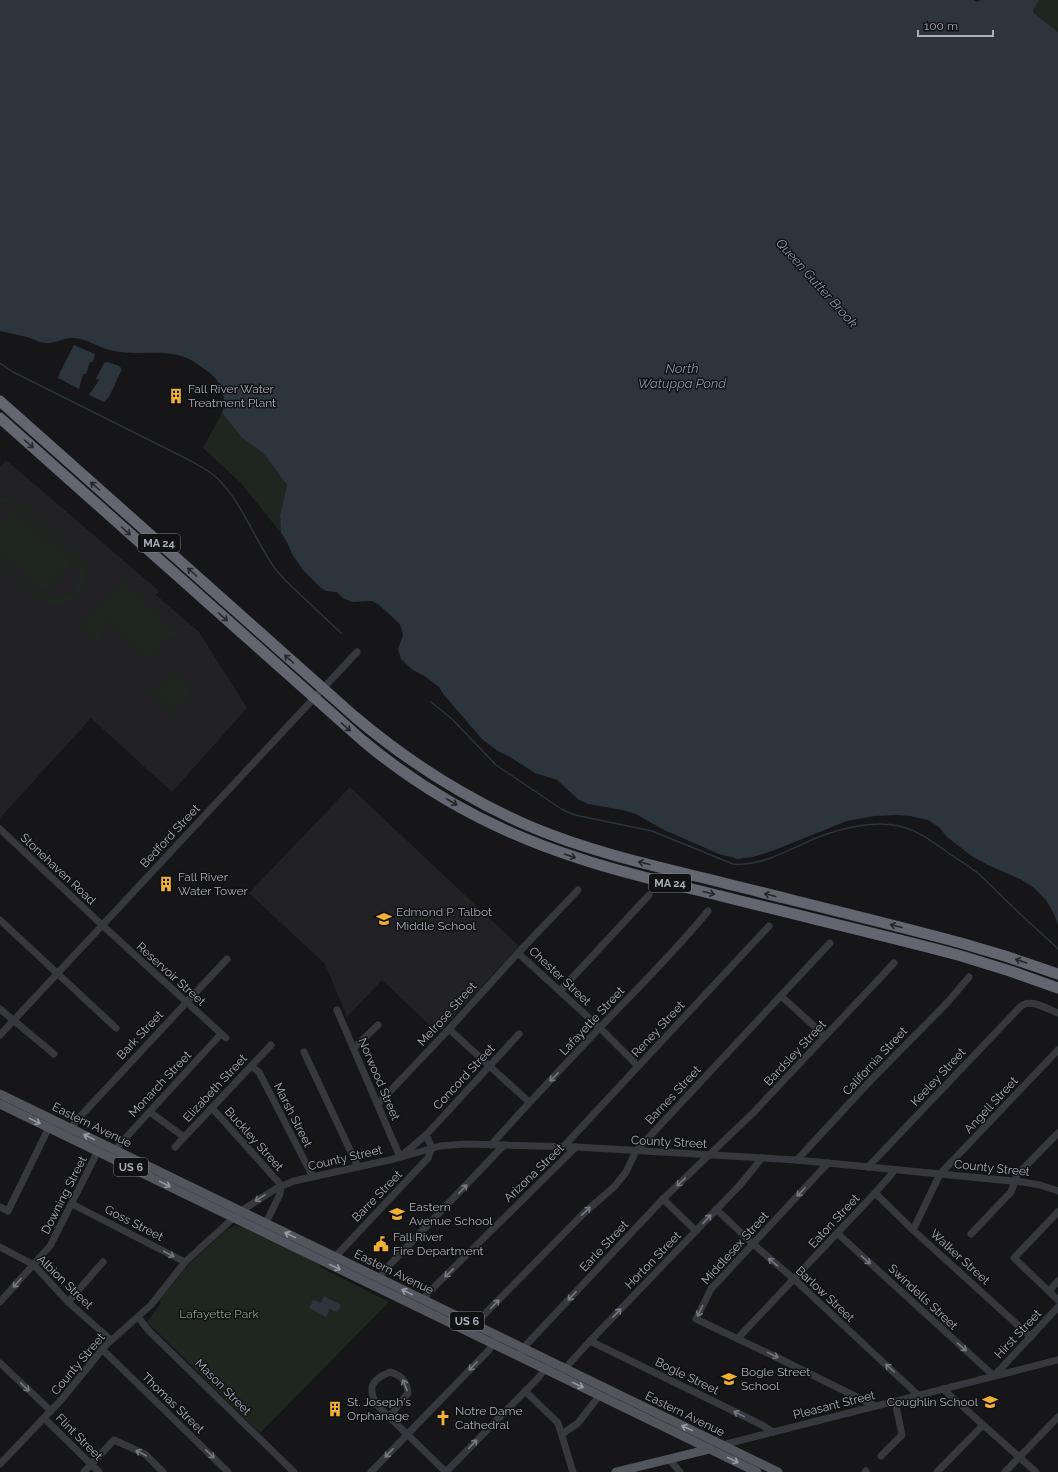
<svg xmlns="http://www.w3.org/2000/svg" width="1058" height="1472" viewBox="0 0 1058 1472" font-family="Raleway,sans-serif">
<rect width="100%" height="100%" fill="#161618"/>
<g fill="#222225">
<polygon points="6,460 159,591 156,595 199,632 247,708 172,792 91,718 0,818 0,467"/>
<polygon points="350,787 519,946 438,1033 382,980 347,1017 325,964 249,893"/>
</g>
<g fill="#1e261f">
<polygon points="1039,0 1058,0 1058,32 1034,13 1033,10"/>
<polygon points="222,413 241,437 263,453 287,485 280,515 280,514 281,533 240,482 203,448"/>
<path d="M0 497 12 499 20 504 79 557C94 581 75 612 47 602 34 597 12 573 0 563V557C11 567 35 593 47 597 72 608 91 577 73 557L17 507 10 503 0 501Z"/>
<polygon points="13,509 72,561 45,592 0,552 0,524"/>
<path d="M125 582 162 619H163L174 630H177L179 631 178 635H174L146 661 103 618C105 627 105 635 95 640L83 629H79L78 627 93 612 99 614 96 611Z"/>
<path d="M172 672C192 678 194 703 174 712L155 695H152L150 693 152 690H155Z"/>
<polygon points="234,1226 243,1227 319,1264 320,1267 389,1302 260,1433 147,1322 161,1303 160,1300 185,1268 225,1231"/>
</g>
<g fill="#2c353c">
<path d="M0 0H974L977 2 981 0H1039L1033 10 1034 13 1058 32V925L1053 912 1046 900 1033 887 1020 879 988 865 973 857 947 837 939 827 928 820 910 816 897 815 875 816 847 821 772 851 753 857 738 859 719 854 662 829 636 814 622 810 588 804 579 800 557 780 535 773 510 757 498 751 482 739 444 695 439 687 426 677 413 670 401 659 398 649 403 635 400 624 379 605 372 601 352 602 343 598 337 592 326 591 321 588 303 570 292 554 287 542 281 533 280 515 287 485 263 453 241 437 222 413C226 404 224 395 220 386 216 376 207 371 199 365 172 345 144 357 114 351 101 349 85 338 74 338 65 337 56 343 47 343 40 343 34 339 27 337 18 335 9 333 0 331Z"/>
<polygon points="74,345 95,354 93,362 90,362 86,374 83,374 79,389 58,378 60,372"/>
<polygon points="108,362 119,366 122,369 109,397 104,402 89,395 99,380 96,379 104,363"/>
<polygon points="324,1296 341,1305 337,1312 330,1309 326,1317 309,1308 313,1300 321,1303"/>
</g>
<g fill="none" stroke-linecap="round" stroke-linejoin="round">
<g stroke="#2c353c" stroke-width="1.5">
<path d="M0 363 13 372 187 459C198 465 209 470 218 479 242 502 256 543 276 570L286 581 341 633"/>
<path d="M431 702 452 719 496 765 563 810 575 815 652 831 733 864C765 867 795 845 824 835 847 827 875 821 899 826 917 830 932 841 947 852 957 859 969 866 979 874 991 885 1002 897 1014 908 1028 922 1044 935 1058 949"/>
</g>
<g stroke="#37383d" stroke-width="7">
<polyline points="0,829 102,925 226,1038"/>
<polyline points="0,920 116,1028"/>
<polyline points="518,953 600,1028 638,1066"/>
<polyline points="560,991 649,895"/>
<polyline points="781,996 825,1036"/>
<polyline points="0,1009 54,1054"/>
<polyline points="337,1010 400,1157 426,1135 519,1034"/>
<polyline points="449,1029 529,1102"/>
<polyline points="0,1035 357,652"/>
<polyline points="354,1048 378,1025"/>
<polyline points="304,1052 358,1167"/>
<polyline points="251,1066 259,1072 313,1177"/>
<polyline points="378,1104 449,1029 518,953 578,890"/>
<polyline points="212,1108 281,1185"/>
<polyline points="150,1112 184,1137"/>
<polyline points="68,1133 76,1121 227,959"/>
<path d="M491 1145C530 1101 571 1058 611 1016 644 982 678 948 708 911"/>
<polyline points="175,1147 271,1045"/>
<polyline points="563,1147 769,926"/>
<polyline points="113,1154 119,1145 221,1034"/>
<polyline points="797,1160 871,1080 947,1003 969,977"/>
<polyline points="828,1163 711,1289 696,1319 774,1356 875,1406"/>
<path d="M868 1167 1021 1006C1031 998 1047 1009 1058 1013"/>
<polyline points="875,1193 913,1230 1031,1337"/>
<polyline points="663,1199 696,1231"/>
<polyline points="72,1204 185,1262"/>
<polyline points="0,1207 8,1211 51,1123"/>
<polyline points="716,1209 753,1244 794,1279 918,1395"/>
<polyline points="1058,1212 1014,1258 1058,1300"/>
<polyline points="913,1230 940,1174 1058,1050"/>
<polyline points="262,1231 280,1194 281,1185"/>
<polyline points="837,1233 994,1376 1058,1307"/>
<polyline points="971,1234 1011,1192 1017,1175 1058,1133"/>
<polyline points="0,1247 34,1265 68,1302 111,1340"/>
<polyline points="335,1257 428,1158 432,1148 426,1135"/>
<polyline points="379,1279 384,1271 504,1145"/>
<polyline points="1049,1291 1058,1281"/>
<polyline points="423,1300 428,1293 576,1147"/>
<polyline points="0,1302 50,1246 100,1147"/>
<polyline points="68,1302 103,1262"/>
<polyline points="138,1317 149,1331 294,1472"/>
<polyline points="472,1327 584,1213 615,1186 626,1172 636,1151 830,943"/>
<polyline points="738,1338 875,1193 895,1170"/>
<polyline points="590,1341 762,1425 773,1432"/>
<polyline points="102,1349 228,1472"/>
<polyline points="521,1353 527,1344 663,1199 753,1113 894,963"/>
<polyline points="0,1363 51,1411"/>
<polyline points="563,1373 569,1364 590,1341 740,1185 762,1158"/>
<polyline points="943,1389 1036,1472"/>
<polyline points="525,1391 558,1423 573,1472"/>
<path d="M389 1417 408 1393C407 1381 401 1375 390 1372 373 1379 367 1386 376 1404L446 1472 539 1377 548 1365"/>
<polyline points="44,1418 99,1472"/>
<polyline points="562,1434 578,1423 599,1396"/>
<polyline points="722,1445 1058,1360"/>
<polyline points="881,1456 902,1435 895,1401"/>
<polyline points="669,1459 680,1472"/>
<polyline points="0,1464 62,1399 105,1346 151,1305 185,1262 241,1211 277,1188 294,1181 394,1159 440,1146 465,1144 576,1147 797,1160 1022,1182 1040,1185 1058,1191"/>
<polyline points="84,1472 114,1440 145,1454 163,1472"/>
<polyline points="371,1472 488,1351 498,1336"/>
<polyline points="865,1472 866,1471"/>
<polyline points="937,1472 983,1425"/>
<polyline points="1005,1472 1058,1417"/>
</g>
<g stroke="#53555c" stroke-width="9">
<polyline points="0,1094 778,1472"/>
<polyline points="0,1104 757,1472"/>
<polyline points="616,1472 710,1449"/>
</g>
<g stroke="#63666e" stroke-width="11">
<path d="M0 401 354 716C407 761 465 798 529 826 588 851 650 865 712 880 795 901 879 921 961 943L1005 956 1058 974"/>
<path d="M0 418 362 740C425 793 500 833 578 858 625 874 673 884 721 896 800 916 879 934 958 955L1010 971 1058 988"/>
</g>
</g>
<defs><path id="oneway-shaft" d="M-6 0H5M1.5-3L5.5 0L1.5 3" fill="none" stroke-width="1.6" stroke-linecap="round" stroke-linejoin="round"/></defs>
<g stroke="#26262a">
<use href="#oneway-shaft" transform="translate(29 444) rotate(42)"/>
<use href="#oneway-shaft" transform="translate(95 486) rotate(-138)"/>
<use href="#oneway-shaft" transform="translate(126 531) rotate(42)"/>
<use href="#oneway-shaft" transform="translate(192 572) rotate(-138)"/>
<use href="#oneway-shaft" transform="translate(223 617) rotate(42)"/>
<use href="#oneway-shaft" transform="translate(289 659) rotate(-138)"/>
<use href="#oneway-shaft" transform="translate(346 727) rotate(41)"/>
<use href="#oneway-shaft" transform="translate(452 802) rotate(30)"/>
<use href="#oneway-shaft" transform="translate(570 856) rotate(19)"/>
<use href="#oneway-shaft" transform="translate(644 863) rotate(-166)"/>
<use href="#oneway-shaft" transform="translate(709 893) rotate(14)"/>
<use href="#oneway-shaft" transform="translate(770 895) rotate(-166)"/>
<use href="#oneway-shaft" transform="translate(896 926) rotate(-166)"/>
<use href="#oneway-shaft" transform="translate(1021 961) rotate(-161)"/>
</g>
<g stroke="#757881">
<use href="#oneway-shaft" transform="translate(554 1077) rotate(135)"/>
<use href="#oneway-shaft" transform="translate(681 1182) rotate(136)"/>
<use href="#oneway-shaft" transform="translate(463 1189) rotate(-46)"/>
<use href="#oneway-shaft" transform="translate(801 1192) rotate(134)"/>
<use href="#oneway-shaft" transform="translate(260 1198) rotate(147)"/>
<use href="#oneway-shaft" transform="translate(586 1211) rotate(-43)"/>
<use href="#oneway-shaft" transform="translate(707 1219) rotate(-47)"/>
<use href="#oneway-shaft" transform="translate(169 1254) rotate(28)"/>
<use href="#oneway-shaft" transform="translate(866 1260) rotate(42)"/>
<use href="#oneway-shaft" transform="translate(773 1262) rotate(-140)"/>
<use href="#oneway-shaft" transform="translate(449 1273) rotate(136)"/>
<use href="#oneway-shaft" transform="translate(17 1283) rotate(132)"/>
<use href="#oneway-shaft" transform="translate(572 1296) rotate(133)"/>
<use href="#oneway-shaft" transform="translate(495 1304) rotate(-46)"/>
<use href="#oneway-shaft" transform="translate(700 1311) rotate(116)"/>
<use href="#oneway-shaft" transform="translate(617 1313) rotate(-46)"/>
<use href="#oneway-shaft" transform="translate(962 1347) rotate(41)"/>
<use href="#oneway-shaft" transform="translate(773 1355) rotate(26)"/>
<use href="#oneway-shaft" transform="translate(473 1366) rotate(134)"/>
<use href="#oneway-shaft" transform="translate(890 1368) rotate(-138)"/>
<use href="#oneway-shaft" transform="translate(405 1385) rotate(-111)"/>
<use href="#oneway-shaft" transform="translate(25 1387) rotate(44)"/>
<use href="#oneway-shaft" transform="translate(739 1414) rotate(-154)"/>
<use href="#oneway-shaft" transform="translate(473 1444) rotate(-46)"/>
<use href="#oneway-shaft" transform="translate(141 1453) rotate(-152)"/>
<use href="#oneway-shaft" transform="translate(389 1453) rotate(133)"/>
<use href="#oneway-shaft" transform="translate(210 1454) rotate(44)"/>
</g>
<g stroke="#979ba6">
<use href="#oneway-shaft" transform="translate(35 1121) rotate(26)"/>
<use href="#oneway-shaft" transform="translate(89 1137) rotate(-154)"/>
<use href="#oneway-shaft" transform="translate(165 1184) rotate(26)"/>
<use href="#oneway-shaft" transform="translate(290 1235) rotate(-154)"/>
<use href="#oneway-shaft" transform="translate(335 1267) rotate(26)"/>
<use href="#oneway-shaft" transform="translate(407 1292) rotate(-154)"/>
<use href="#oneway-shaft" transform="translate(578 1385) rotate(26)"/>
<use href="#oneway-shaft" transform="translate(687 1428) rotate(-156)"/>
<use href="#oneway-shaft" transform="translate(733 1460) rotate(26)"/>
</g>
<defs>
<g id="building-bare" transform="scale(1.2)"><path d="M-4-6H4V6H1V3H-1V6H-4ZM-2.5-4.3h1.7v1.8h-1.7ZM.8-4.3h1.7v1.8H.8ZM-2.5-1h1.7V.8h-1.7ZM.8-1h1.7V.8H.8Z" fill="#f2b134" stroke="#111113" stroke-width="2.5" paint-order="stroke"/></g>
<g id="school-bare" transform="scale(1.2)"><path d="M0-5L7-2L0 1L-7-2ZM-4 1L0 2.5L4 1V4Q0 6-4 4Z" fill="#f2b134" stroke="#111113" stroke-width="2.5" paint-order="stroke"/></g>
<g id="civic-bare" transform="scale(1.2)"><path d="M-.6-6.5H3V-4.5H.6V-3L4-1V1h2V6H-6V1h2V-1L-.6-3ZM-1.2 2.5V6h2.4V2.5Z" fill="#f2b134" stroke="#111113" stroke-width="2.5" paint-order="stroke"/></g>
<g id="church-bare" transform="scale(1.2)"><path d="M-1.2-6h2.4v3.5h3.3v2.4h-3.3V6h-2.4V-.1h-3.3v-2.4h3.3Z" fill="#f2b134" stroke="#111113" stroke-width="2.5" paint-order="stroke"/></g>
</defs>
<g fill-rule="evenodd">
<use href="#building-bare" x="176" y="396"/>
<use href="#building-bare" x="166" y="884"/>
<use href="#school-bare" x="384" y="919"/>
<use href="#school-bare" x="397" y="1214"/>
<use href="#civic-bare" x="381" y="1244"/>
<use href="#school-bare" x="729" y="1379"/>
<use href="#school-bare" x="990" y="1402"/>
<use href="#building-bare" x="335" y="1409"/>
<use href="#church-bare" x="443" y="1418"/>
</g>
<g text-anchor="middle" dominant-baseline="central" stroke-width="3" stroke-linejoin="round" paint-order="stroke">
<g fill="#111113" stroke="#7b7e86" stroke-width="1">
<rect x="138" y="534" width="42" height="18" rx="3"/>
<rect x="649" y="874" width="42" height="18" rx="3"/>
<rect x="114" y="1158" width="34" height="18" rx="3"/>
<rect x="450" y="1312" width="34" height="18" rx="3"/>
</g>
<g font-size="11" font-weight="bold" fill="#a8adb8">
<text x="159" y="543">MA 24</text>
<text x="670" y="883">MA 24</text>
<text x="131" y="1167">US 6</text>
<text x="467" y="1321">US 6</text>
</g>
<g font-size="12" fill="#a8adb8" stroke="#111113" text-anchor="start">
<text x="188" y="389">Fall River Water<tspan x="188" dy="14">Treatment Plant</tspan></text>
<text x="178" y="877">Fall River<tspan x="178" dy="14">Water Tower</tspan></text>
<text x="396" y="912">Edmond P. Talbot<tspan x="396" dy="14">Middle School</tspan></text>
<text x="409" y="1207">Eastern<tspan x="409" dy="14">Avenue School</tspan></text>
<text x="393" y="1237">Fall River<tspan x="393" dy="14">Fire Department</tspan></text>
<text x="741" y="1372">Bogle Street<tspan x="741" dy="14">School</tspan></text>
<text x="347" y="1402">St. Joseph's<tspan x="347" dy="14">Orphanage</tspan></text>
<text x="978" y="1402" text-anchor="end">Coughlin School</text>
<text x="455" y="1411">Notre Dame<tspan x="455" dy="14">Cathedral</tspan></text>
</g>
<g font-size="12" fill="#a8adb8" stroke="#111113">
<text transform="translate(170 836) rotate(-47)">Bedford Street</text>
<text transform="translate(58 869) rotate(43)">Stonehaven Road</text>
<text transform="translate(171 974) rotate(42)">Reservoir Street</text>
<text transform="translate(560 976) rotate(43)">Chester Street</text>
<text transform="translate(447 1014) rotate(-48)">Melrose Street</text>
<text transform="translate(592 1021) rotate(-47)">Lafayette Street</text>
<text transform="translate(658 1029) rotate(-47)">Reney Street</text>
<text transform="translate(140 1035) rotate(-47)">Bark Street</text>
<text transform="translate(795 1053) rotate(-47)">Bardsley Street</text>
<text transform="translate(875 1061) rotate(-47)">California Street</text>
<text transform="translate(464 1077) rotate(-47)">Concord Street</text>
<text transform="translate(938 1077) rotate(-47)">Keeley Street</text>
<text transform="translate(379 1079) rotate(67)">Norwood Street</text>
<text transform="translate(160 1084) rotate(-47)">Monarch Street</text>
<text transform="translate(215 1088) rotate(-47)">Elizabeth Street</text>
<text transform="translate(673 1095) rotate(-47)">Barnes Street</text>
<text transform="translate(991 1105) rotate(-47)">Angell Street</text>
<text transform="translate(293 1115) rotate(63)">Marsh Street</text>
<text transform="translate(92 1125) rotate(26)">Eastern Avenue</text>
<text transform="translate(254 1139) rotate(48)">Buckley Street</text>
<text transform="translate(669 1142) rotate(3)">County Street</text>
<text transform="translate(345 1158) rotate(-13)">County Street</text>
<text transform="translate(992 1168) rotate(6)">County Street</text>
<text transform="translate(534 1173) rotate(-44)">Arizona Street</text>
<text transform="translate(64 1195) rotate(-63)">Downing Street</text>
<text transform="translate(377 1196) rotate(-46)">Barre Street</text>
<text transform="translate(834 1221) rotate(-47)">Eaton Street</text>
<text transform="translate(134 1223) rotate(27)">Goss Street</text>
<text transform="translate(604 1246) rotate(-47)">Earle Street</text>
<text transform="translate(735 1248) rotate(-48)">Middlesex Street</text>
<text transform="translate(960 1257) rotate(42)">Walker Street</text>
<text transform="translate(653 1260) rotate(-46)">Horton Street</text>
<text transform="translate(394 1272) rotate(26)">Eastern Avenue</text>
<text transform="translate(65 1282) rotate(44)">Albion Street</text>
<text transform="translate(825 1294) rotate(43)">Barlow Street</text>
<text transform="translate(923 1297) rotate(43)">Swindells Street</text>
<text transform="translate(1018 1334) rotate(-47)">Hirst Street</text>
<text transform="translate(78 1364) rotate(-50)">County Street</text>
<text transform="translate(687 1376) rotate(26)">Bogle Street</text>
<text transform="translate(223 1387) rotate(45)">Mason Street</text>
<text transform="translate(173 1403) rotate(44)">Thomas Street</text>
<text transform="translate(834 1405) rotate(-14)">Pleasant Street</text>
<text transform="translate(685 1414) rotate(26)">Eastern Avenue</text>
<text transform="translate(79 1437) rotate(45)">Flint Street</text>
</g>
<g font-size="12" fill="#7fa381" stroke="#111113">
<text x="219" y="1314">Lafayette Park</text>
</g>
<g font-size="13" font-style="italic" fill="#7f9bb3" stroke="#111113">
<text transform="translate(817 283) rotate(48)">Queen Gutter Brook</text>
<text x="682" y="368">North<tspan x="682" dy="15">Watuppa Pond</tspan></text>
</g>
</g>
<path d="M918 30v6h75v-6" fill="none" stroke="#a8adb8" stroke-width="2"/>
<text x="924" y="30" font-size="12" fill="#a8adb8" stroke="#111113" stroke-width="3" paint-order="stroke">100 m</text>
</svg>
